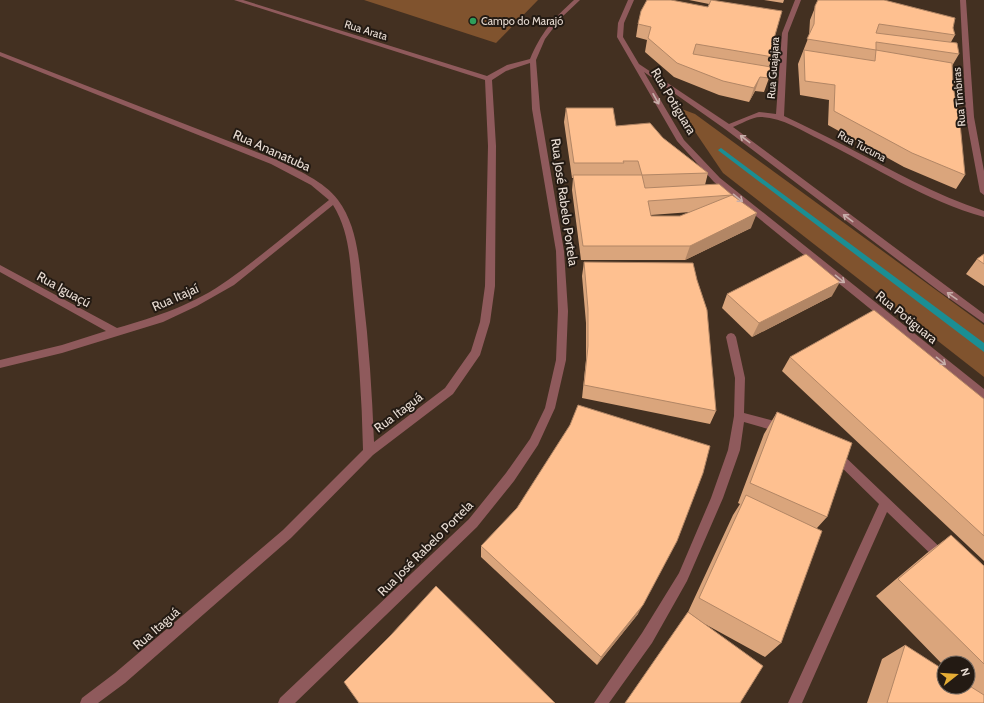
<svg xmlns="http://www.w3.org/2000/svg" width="984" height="703" viewBox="0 0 984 703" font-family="Cabin,sans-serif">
<rect width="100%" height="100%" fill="#433021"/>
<g fill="#80532e">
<polygon points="364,0 538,0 496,43"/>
<polygon points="679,108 695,114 984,325 984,377 723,173"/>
</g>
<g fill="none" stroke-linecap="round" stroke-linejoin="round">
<polygon fill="#1b8e93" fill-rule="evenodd" points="721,148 984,343 984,352 719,151 718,150"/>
<g fill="#8f5a5c" fill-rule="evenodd">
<path d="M234 0H243L487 76 507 65 530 59C541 33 553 19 574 0H580L561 18 545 39 536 60 540 109 564 251 568 311 566 360 555 408 538 445 514 481 477 527 295 703H278L280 698 469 519 506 473 530 439 545 408 556 360 558 311 556 251 532 109 530 63 506 71 492 80 496 146 495 286 490 322 480 355 453 394 373 455 291 538 125 683 98 703H80L82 698 115 673 283 530 363 450C362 398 358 346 353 294 350 263 350 232 333 205L234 285 197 306 163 322 62 353 0 368V360L62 345 106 331 0 272V265L117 328C156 317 195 304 228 280 263 255 295 227 329 200L311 185 271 164 0 56V52L277 160C297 170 324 181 338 200 358 227 359 262 363 295 369 344 372 393 374 442L445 388 471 351 480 322 485 286 488 146 485 80Z"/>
<path d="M628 0H634L624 23 623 37 639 64 729 124 759 112 776 114 782 33 795 0H801L788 33 784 116C805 126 826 136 847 147 892 170 935 195 984 211V217C926 201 875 167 821 140 802 131 783 118 762 117 753 116 741 124 733 127L984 314V323L939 291 725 129 644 72 684 140 720 178 984 389V399L980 398 714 182 677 141 617 37 618 23Z"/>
<polygon points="960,0 966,0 974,117 984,171 984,195 980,192 966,117"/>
<polygon points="731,333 734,334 736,337 745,378 744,413 782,423 786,425 787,428 786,431 782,433 744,422 740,450 723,498 687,581 652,643 609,703 594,703 642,633 679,573 711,498 728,450 734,416 735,378 726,337 728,334"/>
<polygon points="836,450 840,452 946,553 948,557 946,561 942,563 938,561 887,512 802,703 788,703 879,504 832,458 830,455 832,452"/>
</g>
</g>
<g fill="#daa57c" fill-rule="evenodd">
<polygon points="689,0 713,0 773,42 773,57 769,66 769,78 764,92 755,91 749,102 719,95 674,77 645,52 647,40 636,37 638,24 708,7 709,4"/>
<polygon points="764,0 784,0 783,3"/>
<polygon points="818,0 953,28 955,35 951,42 959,54 952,66 953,86 965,175 956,189 904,167 828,125 829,100 800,95 798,64 809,36 810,20"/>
<path d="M566 108 616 126 663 138 708 173 705 185 732 195 751 228 685 260H581L572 190 573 178H572L564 122ZM691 212 680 216H651V215Z"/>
<polygon points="984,254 984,286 966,274 977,259"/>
<polygon points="584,262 716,411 710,424 582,398 586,360 586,323 582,276"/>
<polygon points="727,294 832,296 752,337 722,308"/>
<polygon points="790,357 984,399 984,561 782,371"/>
<polygon points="777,412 827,517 817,528 781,643 765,657 703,623 688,612 733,515 740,504 738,503 764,434"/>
<polygon points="951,535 984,566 984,703 867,703 882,659 905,645 968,687 968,663 944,663 944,666 876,596 927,553"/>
<polygon points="481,546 638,614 597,665 481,557"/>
</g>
<g fill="#b28665">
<polygon points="760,77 755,91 749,102 754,88"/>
<polygon points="757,213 751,228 685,260 690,246"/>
<polygon points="840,282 832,296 752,337 759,323"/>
<polygon points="671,552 638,614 597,665 601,657"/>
</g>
<g fill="#fec090" stroke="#b28665">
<polygon points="647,0 671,0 708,7 711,0 782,11 773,42 773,57 696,44 693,54 771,67 769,78 760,77 754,88 723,81 677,63 648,38 651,27 638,24 641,11"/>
<polygon points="818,0 884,0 955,18 953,28 955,35 879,24 876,33 957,43 959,54 876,42 876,50 952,63 953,86 960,123 965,175 912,153 834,111 835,85 805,81 804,50 875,61 876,50 807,39 814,24 815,6"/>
<polygon points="566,108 613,108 616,126 650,123 663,138 708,173 642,175 638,161 623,161 624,163 574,163"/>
<polygon points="573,175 642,175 645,188 719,184 732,195 648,201 651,216 680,216 732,195 757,213 690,246 583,246"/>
<polygon points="806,254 840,282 759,323 727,294"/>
<polygon points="984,254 984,264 977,259"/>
<polygon points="584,262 693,263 697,280 707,310 716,411 584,385 588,346 588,309"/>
<polygon points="874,310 984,399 984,536 790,357"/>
<polygon points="578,405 710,446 703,473 677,541 643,605 601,657 481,546 517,508 570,425"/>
<polygon points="777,412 852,443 827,517 750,483"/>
<polygon points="746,495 822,531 781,643 699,598"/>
<polygon points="951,535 984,566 984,664 898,579"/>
<polygon points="436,586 555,703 359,703 344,682 391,635"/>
<polygon points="688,612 763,666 740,703 625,703"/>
<polygon points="905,645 944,670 944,687 968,687 968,685 984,695 984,703 887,703"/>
</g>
<defs><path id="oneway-shaft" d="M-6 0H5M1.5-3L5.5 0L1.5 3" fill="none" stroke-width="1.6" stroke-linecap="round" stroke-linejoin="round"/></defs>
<g stroke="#c8aea9">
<use href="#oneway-shaft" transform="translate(656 99) rotate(61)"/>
<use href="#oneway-shaft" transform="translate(745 139) rotate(-143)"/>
<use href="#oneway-shaft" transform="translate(738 198) rotate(39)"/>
<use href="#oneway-shaft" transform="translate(848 218) rotate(-143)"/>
<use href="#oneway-shaft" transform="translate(840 279) rotate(39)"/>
<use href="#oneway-shaft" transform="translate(952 296) rotate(-145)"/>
<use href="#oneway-shaft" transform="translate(941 361) rotate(39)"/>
</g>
<circle fill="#2e9e5b" stroke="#231a13" stroke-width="1.5" cx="473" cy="21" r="4"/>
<g text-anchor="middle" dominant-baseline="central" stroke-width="4" stroke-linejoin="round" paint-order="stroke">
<g font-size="11" fill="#e7dbd2" stroke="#231a13" text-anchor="start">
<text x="481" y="21">Campo do Marajó</text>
</g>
<g font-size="11" fill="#e7dbd2" stroke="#231a13">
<text transform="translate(366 30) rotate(17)">Rua Arata</text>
<text transform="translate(773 68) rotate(-86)">Rua Guajajara</text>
<text transform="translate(959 97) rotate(-95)">Rua Timbiras</text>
<text transform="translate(862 146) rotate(28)">Rua Tucuna</text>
</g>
<g font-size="13" fill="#e7dbd2" stroke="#231a13">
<text transform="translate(674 101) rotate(59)">Rua Potiguara</text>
<text transform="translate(272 150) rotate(24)">Rua Ananatuba</text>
<text transform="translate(565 202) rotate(82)">Rua José Rabelo Portela</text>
<text transform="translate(64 289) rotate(29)">Rua Iguaçú</text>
<text transform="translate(175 297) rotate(-24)">Rua Itajaí</text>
<text transform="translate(907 317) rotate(39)">Rua Potiguara</text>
<text transform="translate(398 412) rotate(-37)">Rua Itaguá</text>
<text transform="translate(425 548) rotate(-45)">Rua José Rabelo Portela</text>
<text transform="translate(156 628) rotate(-41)">Rua Itaguá</text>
</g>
</g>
<g transform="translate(956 675) rotate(73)"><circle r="19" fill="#231a13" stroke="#71675f"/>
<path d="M0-3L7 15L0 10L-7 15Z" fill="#e5ad35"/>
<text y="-6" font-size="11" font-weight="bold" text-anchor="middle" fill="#e7dbd2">N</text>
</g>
</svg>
